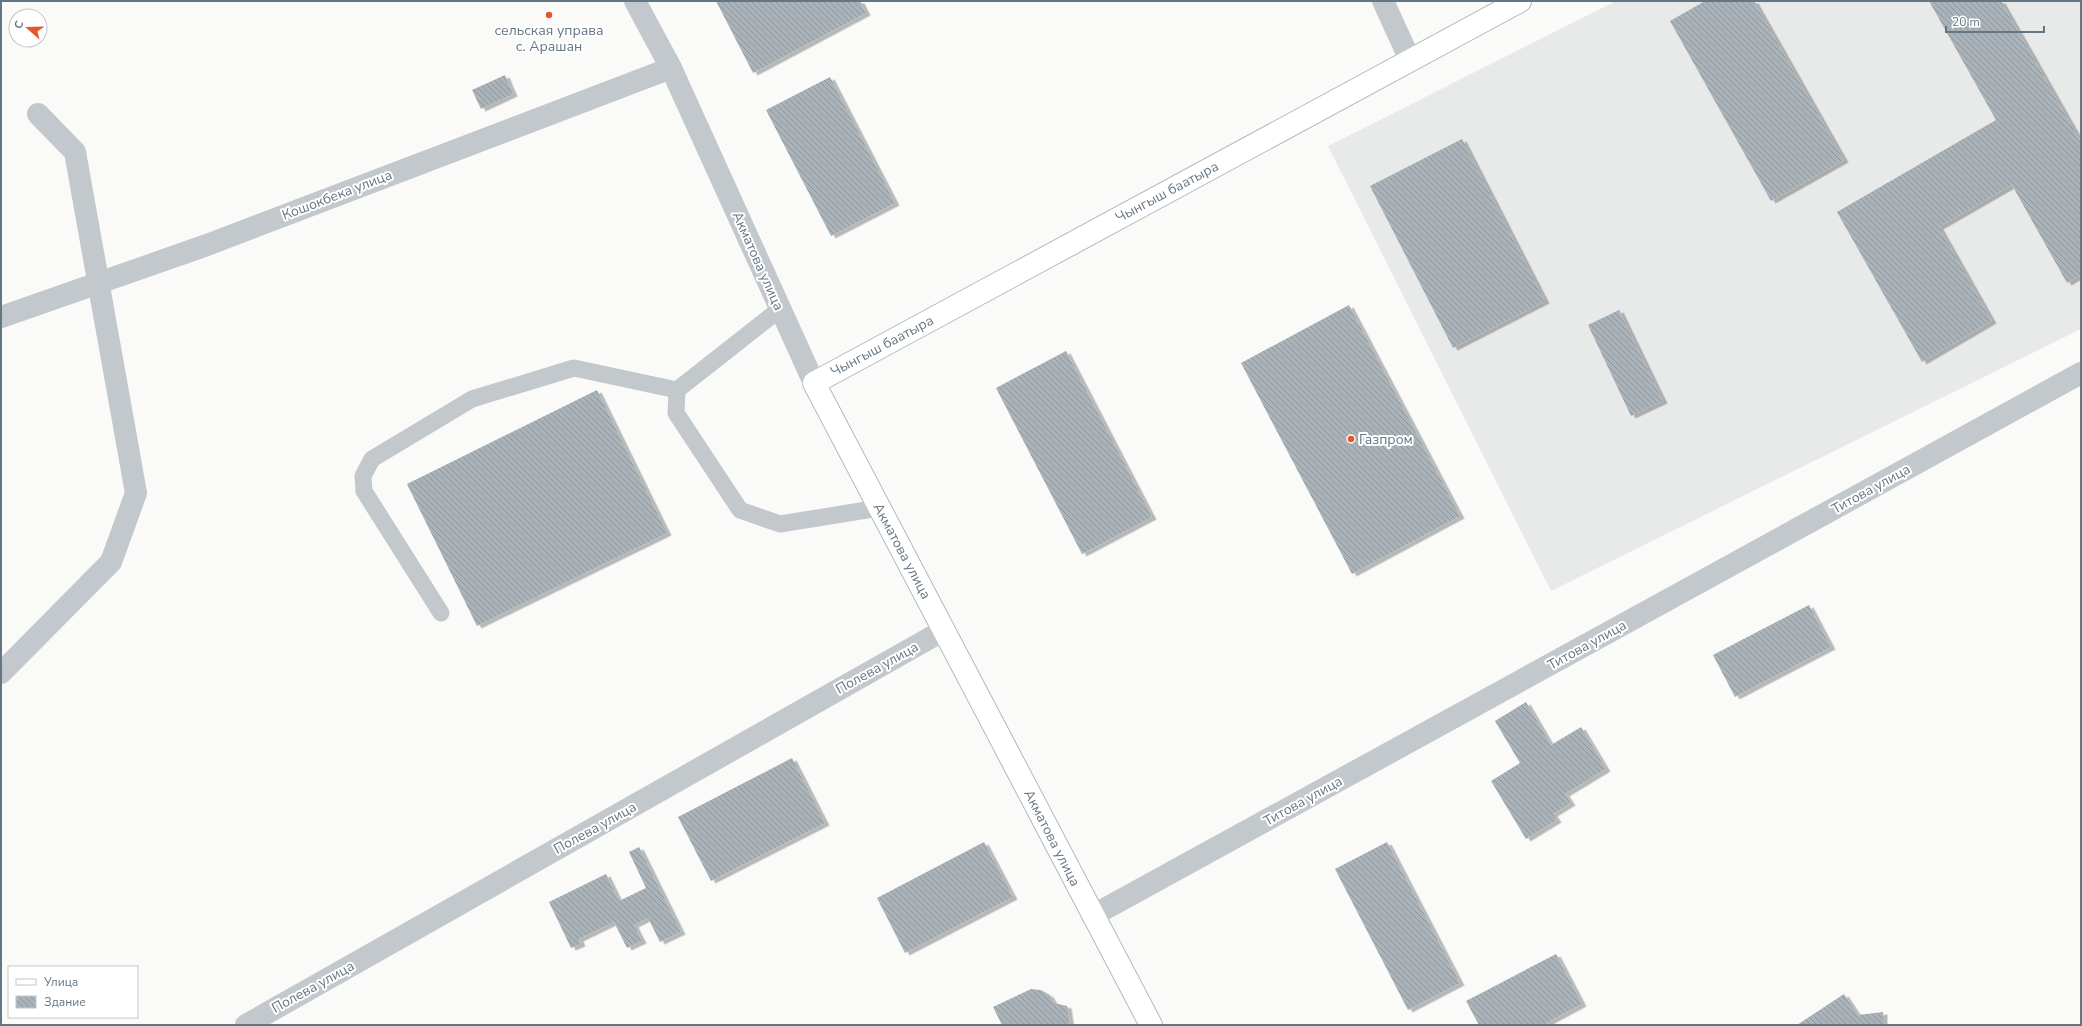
<svg xmlns="http://www.w3.org/2000/svg" width="2082" height="1026" viewBox="0 0 2082 1026" font-family="'Nunito Sans',sans-serif">
<defs>
<pattern id="building-back-hatch" width="6" height="6" patternUnits="userSpaceOnUse"><rect width="6" height="6" fill="#aab3b9"/><path d="M-1 5l2 2M0 0l6 6M5-1l2 2" fill="none" stroke="#8e969c"/></pattern>
<filter id="shadow"><feDropShadow dx="4.5" dy="2.5" stdDeviation="0" flood-color="#0004"/></filter>
</defs>
<rect width="100%" height="100%" fill="#fafaf8"/>
<polygon fill="#e8e9e9" points="1616,1 2081,1 2081,329 1551,591 1328,146"/>
<g fill="url(#building-back-hatch)" filter="url(#shadow)">
<polygon points="716,1 860,1 866,13 753,73"/>
<polygon points="1705,1 1754,1 1844,160 1771,201 1670,21"/>
<polygon points="1929,1 2001,1 2081,142 2081,275 2067,283 2012,185 1939,227 1992,321 1922,362 1837,212 1996,120"/>
<polygon points="505,75 513,94 481,109 472,90"/>
<polygon points="830,77 895,203 831,236 766,110"/>
<polygon points="1462,139 1545,301 1453,348 1370,186"/>
<polygon points="1349,305 1460,516 1352,574 1241,363"/>
<polygon points="1619,310 1663,401 1631,416 1588,325"/>
<polygon points="1066,351 1152,517 1082,554 996,388"/>
<polygon points="597,390 667,533 477,626 407,484"/>
<polygon points="1809,605 1831,647 1735,697 1713,655"/>
<polygon points="1526,702 1551,745 1581,727 1606,769 1565,794 1571,803 1553,814 1557,820 1526,839 1491,781 1520,763 1495,721"/>
<polygon points="792,758 825,823 711,881 678,817"/>
<polygon points="984,842 1013,897 905,953 877,898"/>
<polygon points="1387,842 1460,983 1408,1010 1335,869"/>
<polygon points="639,847 681,932 660,942 648,918 634,925 642,941 627,948 614,922 579,939 581,944 571,948 549,902 606,874 619,901 646,888 629,852"/>
<polygon points="1556,954 1582,1004 1543,1025 1479,1025 1466,1001"/>
<polygon points="1031,989 1041,990 1049,995 1054,1003 1067,1006 1070,1025 1002,1025 993,1007"/>
<polygon points="1844,994 1858,1015 1883,1012 1883,1025 1797,1025"/>
</g>
<g fill="none" stroke-linecap="round" stroke-linejoin="round">
<g stroke="#b3babf" stroke-width="24">
<polyline id="secondary" points="1151,1025 814,383 1520,1"/>
</g>
<g stroke="#c3c8cc" stroke-width="17">
<polyline points="780,309 677,390 676,413 740,510 780,524 879,508"/>
<polyline points="441,613 364,491 363,476 372,459 472,399 574,368 677,390"/>
</g>
<g stroke="#c3c8cc" stroke-width="22">
<polyline points="635,1 671,68 814,383"/>
<polyline points="1383,1 1410,60"/>
<polyline points="1,317 207,245 671,68"/>
<polyline points="1,673 111,562 136,493 75,152 38,114"/>
<polyline points="1092,916 2081,373"/>
<polyline points="246,1025 944,630"/>
</g>
<use href="#secondary" stroke="#fff" stroke-width="22"/>
</g>
<g fill="#e4572e" stroke="#fff" stroke-width="1.5">
<circle cx="549" cy="15" r="4"/>
<circle cx="1351" cy="439" r="4"/>
</g>
<g text-anchor="middle" dominant-baseline="central" stroke-width="4" stroke-linejoin="round" paint-order="stroke">
<g font-size="14" fill="#657683" stroke="#fff">
<text x="549" y="30">сельская управа<tspan x="549" dy="16">с. Арашан</tspan></text>
<text x="1359" y="439" text-anchor="start">Газпром</text>
</g>
<g font-size="14" fill="#657683" stroke="#fff">
<text transform="translate(1167 192) rotate(-28)">Чынгыш баатыра</text>
<text transform="translate(337 195) rotate(-21)">Кошокбека улица</text>
<text transform="translate(758 261) rotate(66)">Акматова улица</text>
<text transform="translate(882 346) rotate(-28)">Чынгыш баатыра</text>
<text transform="translate(1871 489) rotate(-29)">Титова улица</text>
<text transform="translate(902 551) rotate(62)">Акматова улица</text>
<text transform="translate(1587 645) rotate(-29)">Титова улица</text>
<text transform="translate(877 668) rotate(-29)">Полева улица</text>
<text transform="translate(1303 801) rotate(-29)">Титова улица</text>
<text transform="translate(595 828) rotate(-29)">Полева улица</text>
<text transform="translate(1052 838) rotate(63)">Акматова улица</text>
<text transform="translate(313 987) rotate(-29)">Полева улица</text>
</g>
</g>
<rect width="2082" height="1026" fill="none" stroke="#657683" stroke-width="4"/>
<rect x="8" y="966" width="130" height="52" fill="#ffffff" stroke="#c1c8cd"/>
<rect x="16" y="979" width="20" height="6" fill="#ffffff" stroke="#c1c8cd"/>
<text x="44" y="986" font-size="12" fill="#657683">Улица</text>
<rect x="16" y="996" width="20" height="12" fill="url(#building-back-hatch)" stroke="#c1c8cd"/>
<text x="44" y="1006" font-size="12" fill="#657683">Здание</text>
<g transform="translate(28 28) rotate(290)"><circle r="19" fill="#ffffff" stroke="#c1c8cd"/>
<path d="M0-3L7 15L0 10L-7 15Z" fill="#e4572e"/>
<text y="-6" font-size="11" font-weight="bold" text-anchor="middle" fill="#657683">С</text>
</g>
<path d="M1946 26v6h98v-6" fill="none" stroke="#657683" stroke-width="2"/>
<text x="1952" y="26" font-size="12" fill="#657683" stroke="#ffffff" stroke-width="3" paint-order="stroke">20 m</text>
</svg>
